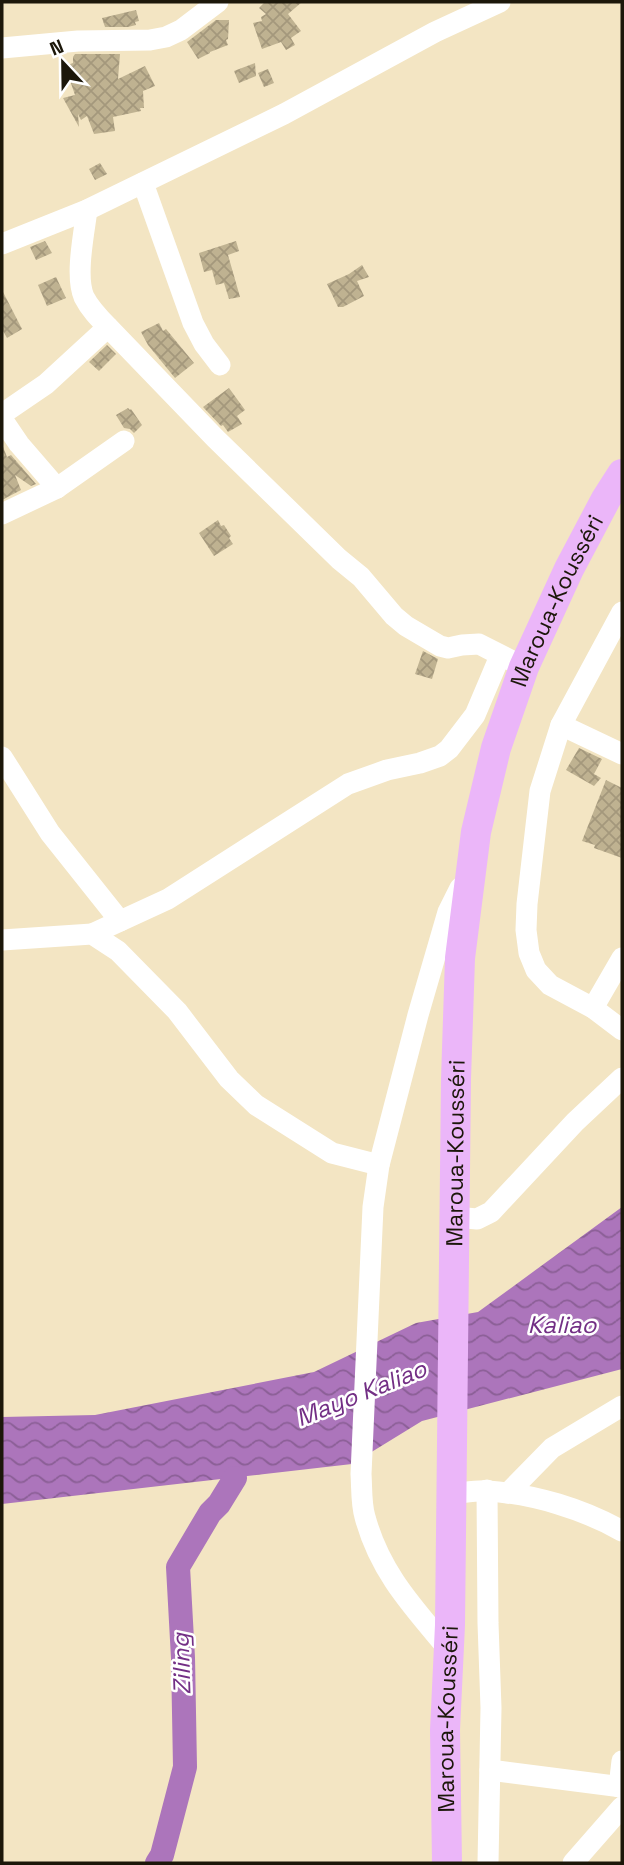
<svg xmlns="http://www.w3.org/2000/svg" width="624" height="1865" viewBox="0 0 624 1865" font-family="'Space Grotesk',sans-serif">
<defs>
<pattern id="water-waves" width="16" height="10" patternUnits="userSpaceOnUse" patternTransform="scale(1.75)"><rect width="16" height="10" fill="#ac75bb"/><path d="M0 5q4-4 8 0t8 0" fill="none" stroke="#8b5f96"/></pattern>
<pattern id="building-cross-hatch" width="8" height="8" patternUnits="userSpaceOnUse" patternTransform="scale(1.75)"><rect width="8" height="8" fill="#bfb291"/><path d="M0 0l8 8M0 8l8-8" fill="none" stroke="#a4987c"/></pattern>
</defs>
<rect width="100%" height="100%" fill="#f3e5c3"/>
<polygon fill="url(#water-waves)" points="622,1207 622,1369 422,1421 352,1464 2,1504 2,1417 95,1415 314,1372 416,1323 478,1312"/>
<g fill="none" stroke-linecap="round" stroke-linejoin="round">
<polyline stroke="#ac75bb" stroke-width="24" points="157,1863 162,1855 185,1767 183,1658 178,1567 210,1513 219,1504 235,1478"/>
</g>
<g fill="url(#building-cross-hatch)">
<polygon points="265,2 302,2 288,14 301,31 291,38 295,45 286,50 281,42 262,49 253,23 262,21 261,17 266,14 259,8"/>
<polygon points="136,10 139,21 135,22 136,25 128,27 105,27 102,18"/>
<polygon points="216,20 229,20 228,39 226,40 228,45 210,52 210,53 198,59 187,42"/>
<polygon points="75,54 120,54 118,79 145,66 155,86 143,91 144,108 140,108 141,111 113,117 115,131 94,134 87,116 81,120 78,114 79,127 63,98 75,95 65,66 73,63 73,57"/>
<polygon points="255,63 256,76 239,83 234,71"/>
<polygon points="268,69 274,83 264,87 258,73"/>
<polygon points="100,163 107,174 95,180 89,169"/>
<polygon points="45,241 52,253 36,260 30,247"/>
<polygon points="236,241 239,251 228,255 240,297 229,299 224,283 216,285 212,270 204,272 199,253"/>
<polygon points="362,265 369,277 357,281 364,296 343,307 338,307 327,284 349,274"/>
<polygon points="56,277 66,298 47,306 38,285"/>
<polygon points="2,290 22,329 7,338 2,329"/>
<polygon points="159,323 163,331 166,329 194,363 175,378 148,345 141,332"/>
<polygon points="107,345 116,354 99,371 89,362"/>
<polygon points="229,388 245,410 237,416 242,424 228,432 223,425 221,426 203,407"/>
<polygon points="128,408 130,410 131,409 142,425 134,433 130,429 124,428 116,415"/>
<polygon points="2,444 7,457 11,455 36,484 31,486 15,475 21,490 2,500"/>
<polygon points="218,520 221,526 224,525 231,536 229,538 233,544 214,556 199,533"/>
<polygon points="423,651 438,659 432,679 415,674"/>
<polygon points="579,748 602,759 594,774 601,778 594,786 566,770"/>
<polygon points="606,780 622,788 622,858 594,848 595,845 582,841"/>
</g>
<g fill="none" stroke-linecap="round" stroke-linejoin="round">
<g stroke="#fff" stroke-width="21">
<polyline points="2,48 78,41 150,40 166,37 181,30 218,2"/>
<polyline points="143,183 193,323 204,344 220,365"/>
<path d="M87 210C84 233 75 277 84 297 90 309 99 318 108 327L215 438 339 559 361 577 394 616 406 626 440 646 448 648 462 645 479 644 524 667"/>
<polyline points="2,244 87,210 284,114 435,32 500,2"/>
<polyline points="2,414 46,384 108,327"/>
<polyline points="2,419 19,444 57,488"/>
<polyline points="2,514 57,488 124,441"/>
<polyline points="622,612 561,725 540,791 527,904 526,930 529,953 536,970 550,985 593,1008 622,1030"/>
<polyline points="561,725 622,754"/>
<polyline points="2,757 50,833 120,921"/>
<polyline points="92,934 168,899 348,784 387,770 420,763 440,756 449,749 475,715 500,656"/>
<polyline points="2,940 92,934 118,951 177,1011 229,1079 256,1105 332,1153 379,1165"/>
<polyline points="593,1008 622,958"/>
<polyline points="455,1217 477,1219 491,1212 575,1122 622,1078"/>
<polyline points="487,1490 488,1623 491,1708 488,1863"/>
<polyline points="508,1493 552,1448 622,1406"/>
<path d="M451 1494C463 1493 476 1490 488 1491 534 1494 583 1509 622 1531"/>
<path d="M449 1650C414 1608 380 1573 365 1517 361 1504 362 1488 361 1474L373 1207 379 1165 418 1015 448 912 460 888 469 880"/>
<polyline points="490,1770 622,1787"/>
<polyline points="619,1787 622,1761"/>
<polyline points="573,1863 622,1807"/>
</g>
<path stroke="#ebb6f9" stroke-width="30" id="s1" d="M447 1863 445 1730 450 1625 456 1079 460 958 476 832 496 748 524 667 569 569 606 499 622 474"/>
</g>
<g text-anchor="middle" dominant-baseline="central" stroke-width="5" stroke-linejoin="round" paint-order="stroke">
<g font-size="23" fill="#1c170a" stroke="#fff">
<text stroke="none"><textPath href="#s1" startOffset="1278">Maroua-Kousséri</textPath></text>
<text stroke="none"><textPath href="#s1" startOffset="710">Maroua-Kousséri</textPath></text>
<text stroke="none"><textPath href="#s1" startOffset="144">Maroua-Kousséri</textPath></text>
</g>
<g font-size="24" font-style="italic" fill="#732f85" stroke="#fff">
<text x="562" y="1324">Kaliao</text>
<text transform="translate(361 1393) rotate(-22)">Mayo Kaliao</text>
<text transform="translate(181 1664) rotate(-92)">Ziling</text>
</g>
</g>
<rect width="624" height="1865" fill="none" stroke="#1c170a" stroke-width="7"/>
<g transform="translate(63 63) rotate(338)" stroke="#ffffff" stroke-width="5" paint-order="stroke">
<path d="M0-5L12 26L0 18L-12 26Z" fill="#1c170a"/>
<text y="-10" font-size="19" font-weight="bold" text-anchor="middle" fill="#1c170a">N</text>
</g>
</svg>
